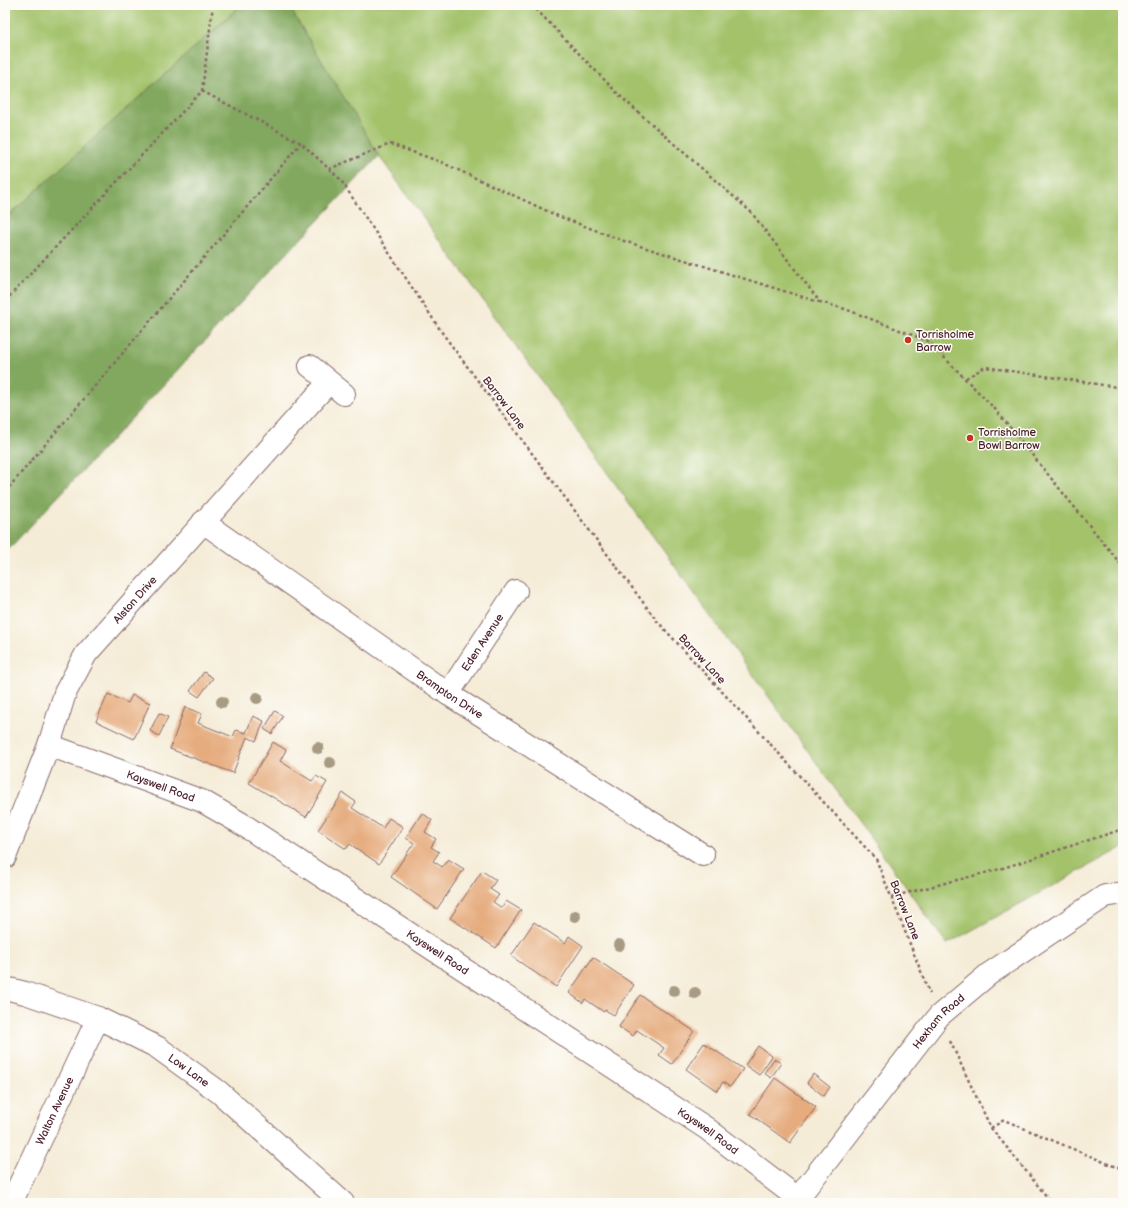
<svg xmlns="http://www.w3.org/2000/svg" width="1128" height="1208" viewBox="0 0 1128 1208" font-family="'Balsamiq Sans',sans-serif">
<rect width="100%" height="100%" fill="#fdfcf7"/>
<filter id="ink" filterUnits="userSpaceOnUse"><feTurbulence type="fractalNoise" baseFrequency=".025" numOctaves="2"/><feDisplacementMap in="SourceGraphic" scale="8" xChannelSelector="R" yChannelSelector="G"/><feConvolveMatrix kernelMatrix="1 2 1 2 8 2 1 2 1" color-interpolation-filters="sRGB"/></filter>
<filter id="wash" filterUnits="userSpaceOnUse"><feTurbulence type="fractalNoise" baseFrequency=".012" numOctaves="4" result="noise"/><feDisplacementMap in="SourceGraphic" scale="16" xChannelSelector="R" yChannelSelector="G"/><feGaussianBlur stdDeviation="0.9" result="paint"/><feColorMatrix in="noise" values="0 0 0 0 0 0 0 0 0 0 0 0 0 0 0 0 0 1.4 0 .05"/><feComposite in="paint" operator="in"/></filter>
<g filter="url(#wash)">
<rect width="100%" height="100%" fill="#f5ecd7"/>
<g fill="#a3c26a" stroke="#76704a">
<polygon points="5,5 241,5 5,219"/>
<polygon points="288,5 1123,5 1123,847 947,944 379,156"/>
</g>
<polygon fill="#82a85e" stroke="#666444" points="241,5 288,5 379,156 5,553 5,219"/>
<g id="blocks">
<g fill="#e6ac7e">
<polygon points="204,672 213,678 199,697 190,691"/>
<polygon points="108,694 128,703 132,695 150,703 134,739 96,721"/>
<polygon points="185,707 202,714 198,723 233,737 236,730 246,733 253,716 264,721 256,741 247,737 233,773 170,749"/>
<polygon points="275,711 283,716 272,734 264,729"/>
<polygon points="159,713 168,717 159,736 150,731"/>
<polygon points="273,742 286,750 280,761 312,781 316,776 327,782 306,817 249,783"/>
<polygon points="343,793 356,802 352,808 383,828 389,818 403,827 379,864 350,844 346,849 318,830"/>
<polygon points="422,813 432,820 425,832 436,839 431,847 439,852 433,861 442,867 448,859 464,869 437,909 391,877 414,843 406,838"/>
<polygon points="482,871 496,880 490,889 499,895 493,902 502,908 506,901 521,910 496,948 450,918"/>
<polygon points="534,922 565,943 569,936 583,946 556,987 511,956"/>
<polygon points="593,957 634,985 614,1015 605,1010 604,1012 585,999 583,1003 569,993"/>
<polygon points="640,995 694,1031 672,1064 659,1055 664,1048 637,1030 633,1036 619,1027"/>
<polygon points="704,1043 743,1069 730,1087 723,1082 717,1091 686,1069"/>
<polygon points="758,1046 772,1056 759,1075 745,1065"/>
<polygon points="774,1059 781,1063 771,1078 764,1073"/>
<polygon points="813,1074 830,1087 824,1096 807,1083"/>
<polygon points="775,1078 816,1107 790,1143 750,1114"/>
</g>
</g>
</g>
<g filter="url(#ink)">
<use href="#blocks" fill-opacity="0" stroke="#866767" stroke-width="1"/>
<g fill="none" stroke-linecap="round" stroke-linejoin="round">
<g stroke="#866767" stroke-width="24">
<g id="minor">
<polyline points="310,366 344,394"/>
<path id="s1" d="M203 522 448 694 703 855"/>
<path id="s2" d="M448 694 516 591"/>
<path id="s3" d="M49 745 202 801 242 824 706 1128 804 1203"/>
<path id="s4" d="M5 857 49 745 65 693 86 654 329 382"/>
<path id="s5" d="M5 988 25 993 98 1018 157 1047 219 1092 343 1203"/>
<path id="s6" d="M798 1198 939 1016 989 974 1105 896 1123 893"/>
<path id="s7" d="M11 1203 98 1018"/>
</g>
</g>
<g stroke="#866767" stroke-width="2.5" stroke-dasharray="3 3" stroke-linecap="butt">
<polyline points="532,5 620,96 751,212 820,302 845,309 928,341 995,409 1123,567"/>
<polyline points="202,91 213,5"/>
<polyline points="329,169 390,144 441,162 558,216 624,241 819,302"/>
<polyline points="5,301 202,91 301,143 340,179 443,334 657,621 876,859 930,994"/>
<polyline points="966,378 985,367 1123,388"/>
<polyline points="5,492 301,143"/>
<polyline points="891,897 1000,869 1123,829"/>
<polyline points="950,1041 991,1128 1052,1203"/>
<polyline points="991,1128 1004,1120 1123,1170"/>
</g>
<use href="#minor" stroke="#fff" stroke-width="22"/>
</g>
<g fill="#a89b84">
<circle cx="257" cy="698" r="6"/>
<circle cx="222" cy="702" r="6"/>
<circle cx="318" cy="748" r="6"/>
<circle cx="330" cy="763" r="6"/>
<circle cx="575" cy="916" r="6"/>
<circle cx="619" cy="945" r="6"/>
<circle cx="674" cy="991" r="6"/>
<circle cx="695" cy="993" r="6"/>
</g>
</g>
<g fill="#c8321e" stroke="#fdfcf7" stroke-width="1.5">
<circle cx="908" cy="340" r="4"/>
<circle cx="970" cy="438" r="4"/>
</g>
<g text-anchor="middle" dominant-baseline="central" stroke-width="3" stroke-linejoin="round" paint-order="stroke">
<g font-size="11" fill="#4a1f2b" stroke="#fdfcf7" text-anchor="start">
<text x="916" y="334">Torrisholme<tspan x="916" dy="13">Barrow</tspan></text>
<text x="978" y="432">Torrisholme<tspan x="978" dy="13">Bowl Barrow</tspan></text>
</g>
<g font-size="11" fill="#4a1f2b" stroke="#fdfcf7">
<text transform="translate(504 403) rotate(53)">Barrow Lane</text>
<text stroke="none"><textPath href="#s4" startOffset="292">Alston Drive</textPath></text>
<text stroke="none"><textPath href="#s2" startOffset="62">Eden Avenue</textPath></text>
<text transform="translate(702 659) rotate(47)">Barrow Lane</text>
<text stroke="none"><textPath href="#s1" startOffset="301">Brampton Drive</textPath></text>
<text stroke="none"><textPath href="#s3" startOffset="119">Kayswell Road</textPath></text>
<text transform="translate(905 910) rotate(68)">Barrow Lane</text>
<text stroke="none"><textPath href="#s3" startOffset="443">Kayswell Road</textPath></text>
<text stroke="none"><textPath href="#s6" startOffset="226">Hexham Road</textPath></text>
<text stroke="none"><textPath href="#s5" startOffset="203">Low Lane</textPath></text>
<text stroke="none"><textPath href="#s7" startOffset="102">Walton Avenue</textPath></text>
<text stroke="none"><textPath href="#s3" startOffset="767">Kayswell Road</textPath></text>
</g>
</g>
<rect width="1128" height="1208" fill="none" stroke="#fdfcf7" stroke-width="20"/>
</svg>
